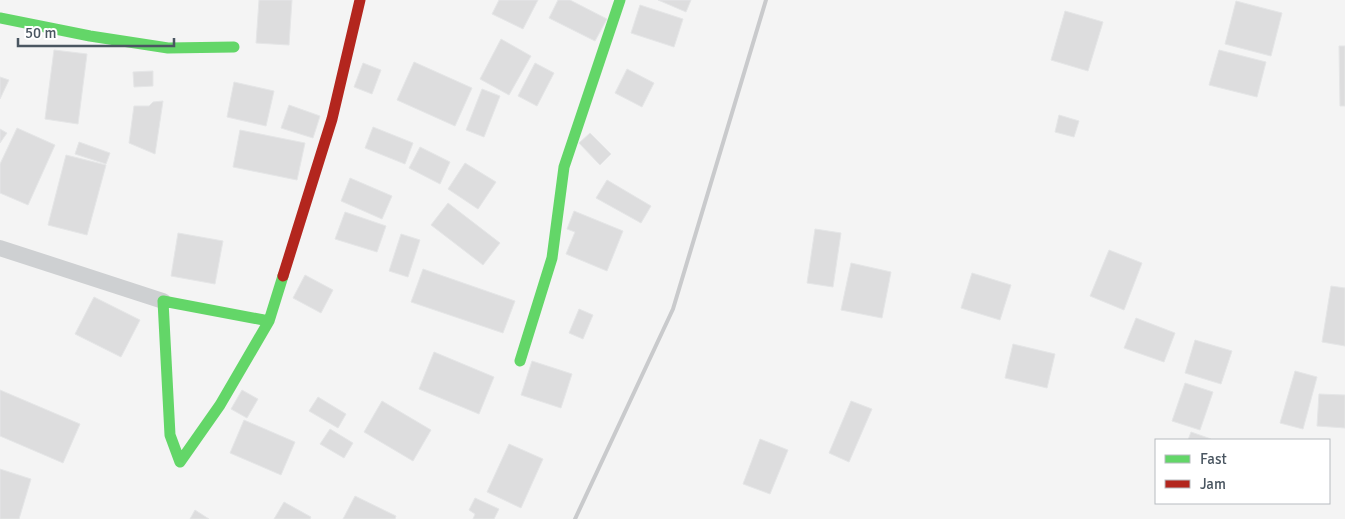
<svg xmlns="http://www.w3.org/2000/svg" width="1345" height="519" viewBox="0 0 1345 519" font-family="Signika,sans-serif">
<rect width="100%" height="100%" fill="#f4f4f4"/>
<g fill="#ddddde" stroke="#e5e6e7">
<polygon points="259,0 292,0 289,45 256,43"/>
<polygon points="499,0 538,0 523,29 492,14"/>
<polygon points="558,0 570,0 607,19 595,41 549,18"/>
<polygon points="658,0 691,0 686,12"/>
<polygon points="1236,1 1282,13 1271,56 1225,44"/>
<polygon points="640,5 683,19 674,47 631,33"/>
<polygon points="1065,11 1103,22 1088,71 1051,60"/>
<polygon points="501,39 531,56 509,95 480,79"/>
<polygon points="1339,46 1345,46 1345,106 1340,106"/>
<polygon points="54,50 87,54 78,124 45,119"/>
<polygon points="1219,50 1266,62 1257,97 1209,85"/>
<polygon points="414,62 472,88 455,126 397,100"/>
<polygon points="363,63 381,70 372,94 354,87"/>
<polygon points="535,63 554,73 537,106 518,96"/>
<polygon points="627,69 654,83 642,107 615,93"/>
<polygon points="153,71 153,86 134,87 133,72"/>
<polygon points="0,77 9,80 0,99"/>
<polygon points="234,82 274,91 266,126 227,117"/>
<polygon points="482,89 500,96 484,137 466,130"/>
<polygon points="163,101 155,154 129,143 134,106 149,106 153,102"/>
<polygon points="289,105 320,116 313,138 281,128"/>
<polygon points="1059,115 1079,121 1074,137 1055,132"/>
<polygon points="373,127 413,143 405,164 365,148"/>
<polygon points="17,128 55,145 28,205 0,193 0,164"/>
<polygon points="0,129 7,133 0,143"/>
<polygon points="240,130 305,143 297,180 233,167"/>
<polygon points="590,133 611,154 600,165 579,143"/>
<polygon points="79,142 110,153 106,164 75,154"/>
<polygon points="420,147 450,162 440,184 409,168"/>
<polygon points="66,155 106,165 87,235 48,225"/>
<polygon points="465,163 496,182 478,209 448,189"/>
<polygon points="350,178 392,196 382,219 341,201"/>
<polygon points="607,180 651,206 641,223 596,198"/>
<polygon points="448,203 500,243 483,265 431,225"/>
<polygon points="574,211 623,231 607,271 566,254 575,232 567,229"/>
<polygon points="345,212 386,226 377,252 335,239"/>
<polygon points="815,229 841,233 833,287 807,283"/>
<polygon points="178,233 223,241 215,284 171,276"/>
<polygon points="401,234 420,240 408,277 389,271"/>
<polygon points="1109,250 1142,263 1124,310 1090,296"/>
<polygon points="851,263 891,272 882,318 841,310"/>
<polygon points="423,269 515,301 503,333 411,302"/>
<polygon points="972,273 1011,285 1000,320 961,308"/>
<polygon points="305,275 333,290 321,313 293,298"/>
<polygon points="1331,286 1345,288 1345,346 1322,342"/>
<polygon points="94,297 140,320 121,357 75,334"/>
<polygon points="579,309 593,315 583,339 569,333"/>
<polygon points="1136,318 1175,333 1164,362 1124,348"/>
<polygon points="1195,340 1232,351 1221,384 1185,373"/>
<polygon points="1013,344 1055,354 1047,388 1005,378"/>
<polygon points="434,352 494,377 479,414 419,389"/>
<polygon points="532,361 572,374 561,408 521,395"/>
<polygon points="1295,371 1317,377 1303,429 1280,423"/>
<polygon points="1185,383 1213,392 1200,430 1172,421"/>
<polygon points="0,390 80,424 63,463 0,436"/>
<polygon points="242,390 258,399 247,418 231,409"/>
<polygon points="1319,394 1345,395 1345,428 1317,426"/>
<polygon points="318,397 346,414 338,428 309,411"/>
<polygon points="382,401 431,430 413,461 364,432"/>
<polygon points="851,401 872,409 849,462 829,453"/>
<polygon points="244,420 295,442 281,475 230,453"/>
<polygon points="330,429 353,443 344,458 320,444"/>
<polygon points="1191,432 1211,439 1210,440 1188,440"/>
<polygon points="760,439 788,450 770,494 743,484"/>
<polygon points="509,444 543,459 521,508 487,492"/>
<polygon points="0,469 31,479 19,519 0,519"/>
<polygon points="355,496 396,516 395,519 343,519"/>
<polygon points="475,498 499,509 494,519 473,519 475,514 469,510"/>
<polygon points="284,502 311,517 310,519 274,519"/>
<polygon points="195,510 209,519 190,519"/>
</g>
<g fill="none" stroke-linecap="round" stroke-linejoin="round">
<polyline stroke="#ced0d2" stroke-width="16" points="0,248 163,301"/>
<g stroke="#63d668" stroke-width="11">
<polyline points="0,18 90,36 168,48 234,47"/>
<polyline points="269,321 163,301 170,435 180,462 220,405 269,321 283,276"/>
<polyline points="520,361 552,258 564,167 620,0"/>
</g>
<polyline stroke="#b3261e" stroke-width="11" points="283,276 332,119 360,0"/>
<polyline stroke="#c9cacc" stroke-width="4" points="575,519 673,309 766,0"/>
</g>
<rect x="1155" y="439" width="175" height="65" fill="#ffffff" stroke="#b7bbc0"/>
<rect x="1165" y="455" width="25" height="8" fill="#63d668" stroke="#b7bbc0"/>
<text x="1200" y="464" font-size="15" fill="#4a5661">Fast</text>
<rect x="1165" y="480" width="25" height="8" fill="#b3261e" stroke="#b7bbc0"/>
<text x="1200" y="489" font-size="15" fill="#4a5661">Jam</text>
<path d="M18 38v8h156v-8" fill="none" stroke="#4a5661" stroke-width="2.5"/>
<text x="25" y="38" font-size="15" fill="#4a5661" stroke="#ffffff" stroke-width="4" paint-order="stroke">50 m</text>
</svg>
